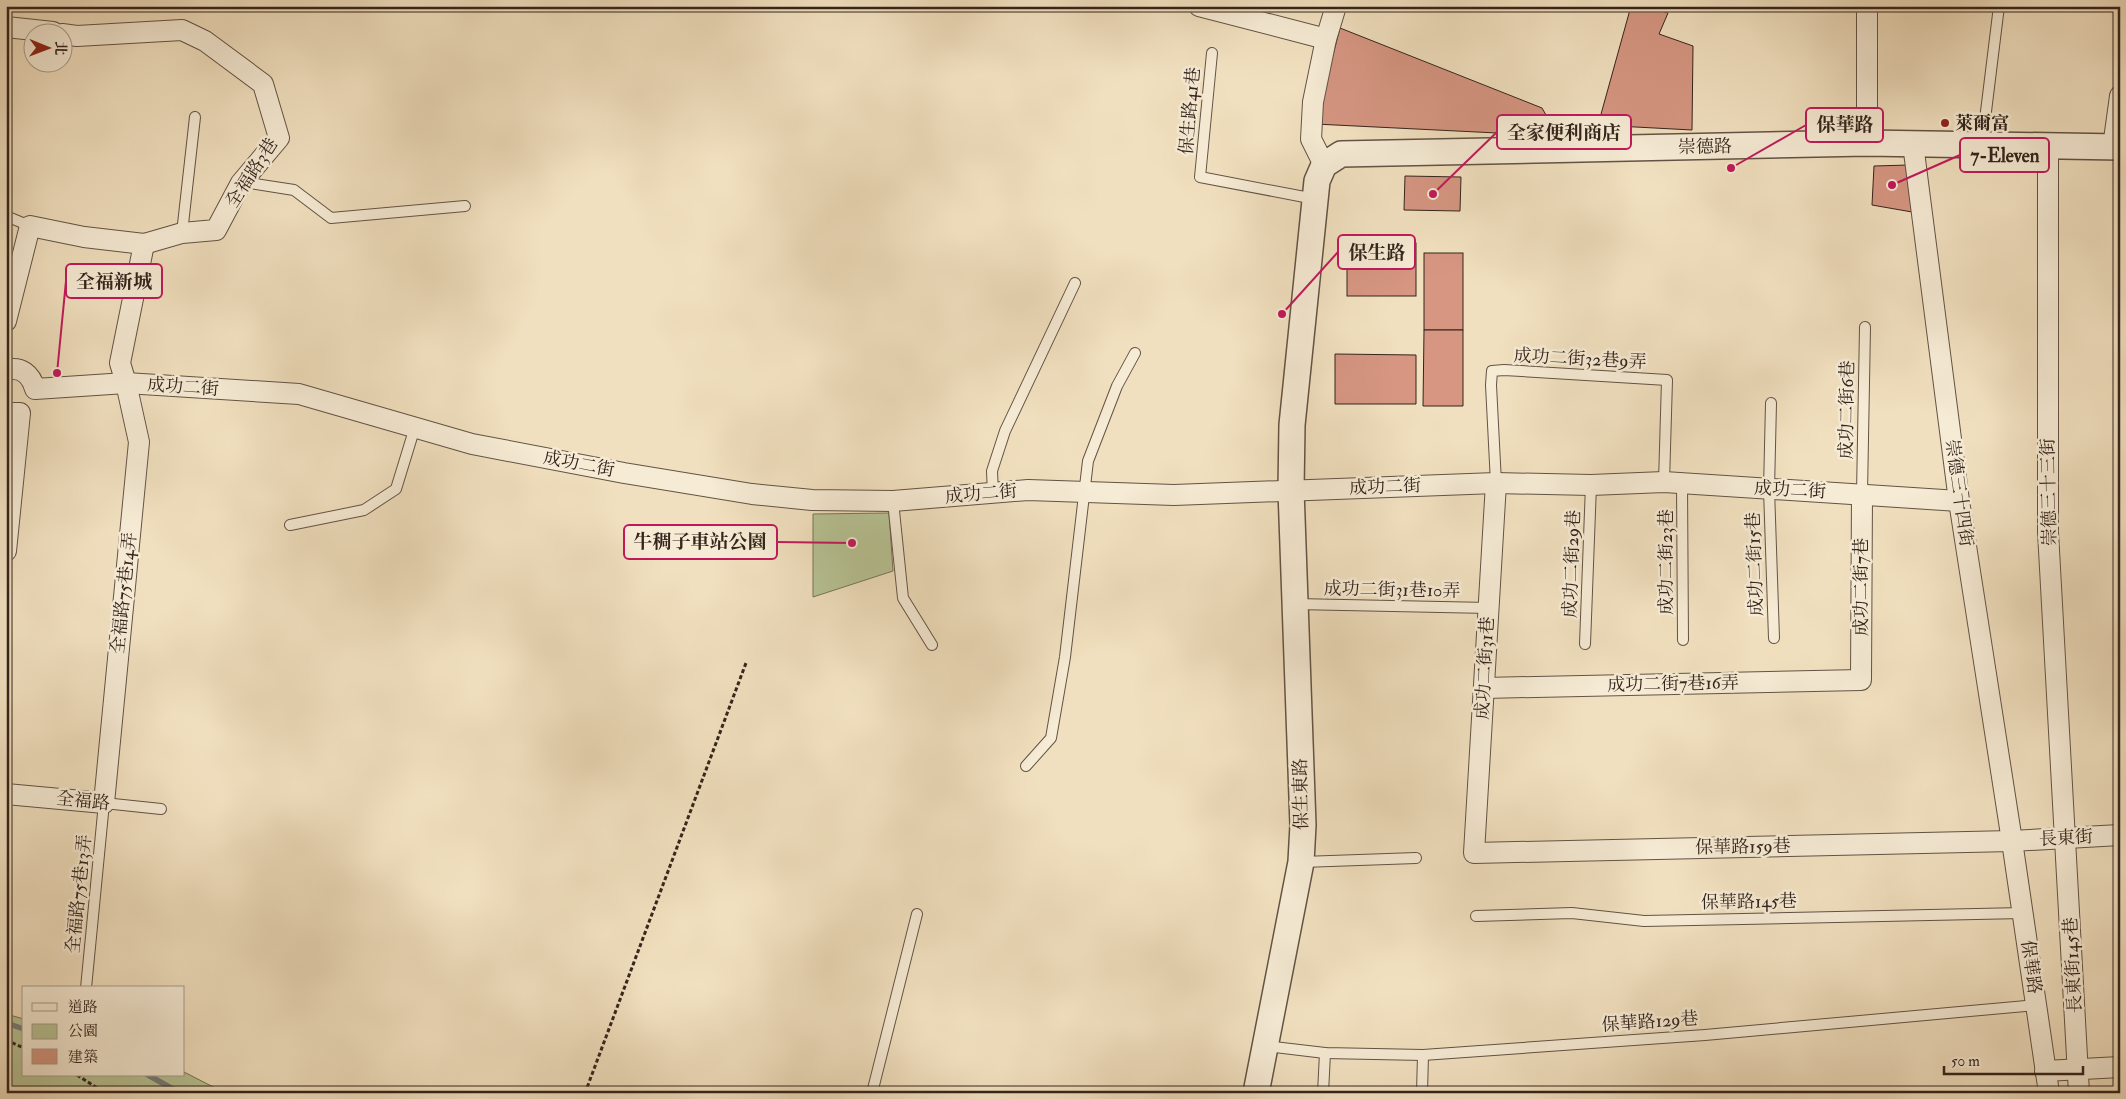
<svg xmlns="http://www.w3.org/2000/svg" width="2126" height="1099" viewBox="0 0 2126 1099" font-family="'IM FELL Double Pica','Noto Serif TC',serif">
<rect width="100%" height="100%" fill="#f1e0bf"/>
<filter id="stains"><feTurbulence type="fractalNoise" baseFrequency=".004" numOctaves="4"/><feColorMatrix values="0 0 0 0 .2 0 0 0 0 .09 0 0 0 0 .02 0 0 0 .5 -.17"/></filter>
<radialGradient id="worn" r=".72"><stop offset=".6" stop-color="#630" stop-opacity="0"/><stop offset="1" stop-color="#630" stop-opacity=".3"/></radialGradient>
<g fill="#b7c394" stroke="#767458">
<polygon points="889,513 893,571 813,597 813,514"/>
<polygon points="6,1014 24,1019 24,1075 184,1075 184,1072 225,1093 6,1093"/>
</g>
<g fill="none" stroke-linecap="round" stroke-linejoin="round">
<g stroke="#747e7d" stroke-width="5.5">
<polyline points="6,1023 24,1029"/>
<polyline points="148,1075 180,1093"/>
</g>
</g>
<g fill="#d69682" stroke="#34241c">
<polygon points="1631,6 1644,6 1668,13 1659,34 1693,46 1692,130 1598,125"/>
<polygon points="1340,28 1542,108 1558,136 1315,124"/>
<polygon points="1909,165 1912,212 1872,205 1874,166"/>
<polygon points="1405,176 1461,177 1460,211 1404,210"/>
<rect x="1347" y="243" width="69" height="53"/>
<rect x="1424" y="253" width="39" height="77"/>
<polygon points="1424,330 1463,330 1463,406 1423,406"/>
<polygon points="1335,354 1416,355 1416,404 1335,404"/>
</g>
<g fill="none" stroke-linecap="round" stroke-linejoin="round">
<g stroke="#635345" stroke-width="12">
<g id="service">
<polyline points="1212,53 1200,177 1315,199"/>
<polyline points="1982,144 1999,6"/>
<polyline points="243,182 294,190 331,218 465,206"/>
<polyline points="6,216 30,226"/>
<polyline points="182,233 195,117"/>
<polyline points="1771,403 1769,489 1774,638"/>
<polyline points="1496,483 1491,385 1492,371 1504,370 1667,380 1664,482"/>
<polyline points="1682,483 1683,640"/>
<polyline points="993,494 992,471 1005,431 1075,283"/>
<polyline points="1862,494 1865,327"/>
<polyline points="893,501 903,598 932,645"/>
<polyline points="290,525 364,510 396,489 415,427"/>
<polyline points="1295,604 1489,608"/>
<polyline points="1585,644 1591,485"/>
<polyline points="1026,766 1051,738 1065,657 1088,461 1117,386 1135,353"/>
<polyline points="1302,862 1416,858"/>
<polyline points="1476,916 1572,913 1644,921 2023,913"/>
<polyline points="86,988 104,803 161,809"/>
<polyline points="1265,1046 1325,1053 1423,1055 1705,1035 2036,1005"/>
<polyline points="872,1093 917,914"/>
<polyline points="1323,1093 1325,1053"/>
<polyline points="1422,1093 1423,1055"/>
</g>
</g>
<g stroke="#635345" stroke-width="22">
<g id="minor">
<polyline points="1199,6 1326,39"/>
<polyline points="1867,6 1867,143"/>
<polyline points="6,27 53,32"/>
<polyline points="1913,144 1959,501 2012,841 2049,1093"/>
<polyline points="2048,146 2048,532 2079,1093"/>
<polyline points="2113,147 2120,96"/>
<polyline points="1324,165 1311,139 1313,102 1326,39 1336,6"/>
<polyline points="6,321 30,226 84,237 144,244 182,233 216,230 241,183 279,138 263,84 205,41 182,30 77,36 62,34"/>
<path d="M6 370C21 366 31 374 35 389L126 383 299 394 472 444 624 473 752 494 812 500 893 501 1028 490 1174 495 1496 483 1591 485 1664 482 1959 501"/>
<polyline points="6,413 20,413 6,551"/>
<polyline points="1496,483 1474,853 2012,841 2120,835"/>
<polyline points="1484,688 1861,680 1862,494"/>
<polyline points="6,794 104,803 139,442 126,383 120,363 144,244"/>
<polyline points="2045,1071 2120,1067"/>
</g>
</g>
<g stroke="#635345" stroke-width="28">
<polyline id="tertiary" points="1256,1093 1301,862 1303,825 1291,490 1292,425 1317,181 1324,165 1341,154 1867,143 2120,147"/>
</g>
<g stroke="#34241c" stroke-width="3" stroke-dasharray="4 2.5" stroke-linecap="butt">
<polyline points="6,1040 24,1048"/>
<polyline points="77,1075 105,1093"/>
<polyline points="585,1093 746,663"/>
</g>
<use href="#service" stroke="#f6ebd5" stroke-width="10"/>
<use href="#minor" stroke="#f6ebd5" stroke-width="20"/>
<use href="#tertiary" stroke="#f6ebd5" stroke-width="25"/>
</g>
<circle fill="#8f2418" stroke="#f6ebd5" stroke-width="2" cx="1945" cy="123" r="5"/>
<g text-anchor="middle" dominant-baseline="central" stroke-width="5" stroke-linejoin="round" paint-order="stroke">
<g font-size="18" fill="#34241c" stroke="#f6ebd5">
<text transform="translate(1190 111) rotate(-85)">保生路41巷</text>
<text transform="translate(1705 147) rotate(-1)">崇德路</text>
<text transform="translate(252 173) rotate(-57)">全福路3巷</text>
<text transform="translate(1580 359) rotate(3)">成功二街32巷9弄</text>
<text transform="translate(183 387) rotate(4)">成功二街</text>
<text transform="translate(1847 410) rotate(-89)">成功二街6巷</text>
<text transform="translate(579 464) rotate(11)">成功二街</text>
<text transform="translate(1385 487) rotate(-2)">成功二街</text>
<text transform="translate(1790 490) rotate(3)">成功二街</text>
<text transform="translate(2049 492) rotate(-91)">崇德三十三街</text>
<text transform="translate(1959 493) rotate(82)">崇德三十四街</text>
<text transform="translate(981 494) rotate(-5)">成功二街</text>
<text transform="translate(1666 562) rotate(-90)">成功二街23巷</text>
<text transform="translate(1572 564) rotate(-88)">成功二街29巷</text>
<text transform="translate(1755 564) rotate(-92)">成功二街15巷</text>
<text transform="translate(1861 587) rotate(-90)">成功二街7巷</text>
<text transform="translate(1392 590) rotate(1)">成功二街31巷10弄</text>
<text transform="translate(124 593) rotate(-84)">全福路75巷14弄</text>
<text transform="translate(1485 668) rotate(-87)">成功二街31巷</text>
<text transform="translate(1673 684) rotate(-1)">成功二街7巷16弄</text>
<text transform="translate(1301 794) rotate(-91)">保生東路</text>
<text transform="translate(83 801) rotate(6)">全福路</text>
<text transform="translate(2066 838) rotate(-3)">長東街</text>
<text transform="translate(1743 847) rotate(-1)">保華路159巷</text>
<text transform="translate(79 894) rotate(-84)">全福路75巷13弄</text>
<text transform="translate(1749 902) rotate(-1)">保華路145巷</text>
<text transform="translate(2073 965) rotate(-93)">長東街145巷</text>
<text transform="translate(2031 967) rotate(82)">保華路</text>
<text transform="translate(1650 1022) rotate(-4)">保華路129巷</text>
</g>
<g font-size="18" font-weight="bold" fill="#34241c" stroke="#f6ebd5" text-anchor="start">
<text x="1955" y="123">萊爾富</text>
</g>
</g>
<path fill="none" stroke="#c2185b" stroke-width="2" d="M1731 168L1806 125M1433 194L1497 132M1892 185L1960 155M1282 314L1338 252M57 373L66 281M852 543L777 542"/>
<g fill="#c2185b" stroke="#f6ebd5" stroke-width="2">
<circle cx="1731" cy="168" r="5"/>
<circle cx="1433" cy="194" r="5"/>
<circle cx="1892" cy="185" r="5"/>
<circle cx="1282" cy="314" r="5"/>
<circle cx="57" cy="373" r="5"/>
<circle cx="852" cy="543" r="5"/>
</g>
<g fill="#f6ebd5" stroke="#c2185b" stroke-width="2">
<rect x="1806" y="108" width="77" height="34" rx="5"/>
<rect x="1497" y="115" width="134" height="34" rx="5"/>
<rect x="1960" y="138" width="89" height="34" rx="5"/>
<rect x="1338" y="235" width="77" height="34" rx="5"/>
<rect x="66" y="264" width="96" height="34" rx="5"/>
<rect x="624" y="525" width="153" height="34" rx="5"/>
</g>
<g font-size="19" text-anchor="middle" font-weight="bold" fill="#34241c">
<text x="1845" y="131">保華路</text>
<text x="1564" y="139">全家便利商店</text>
<text x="2005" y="162">7-Eleven</text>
<text x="1377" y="259">保生路</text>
<text x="114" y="288">全福新城</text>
<text x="700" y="548">牛稠子車站公園</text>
</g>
<rect width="2126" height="1099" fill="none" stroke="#f1e0bf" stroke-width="25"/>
<rect x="8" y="8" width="2111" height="1084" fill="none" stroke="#34241c" stroke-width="2.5"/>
<rect x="12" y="12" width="2101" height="1074" fill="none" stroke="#34241c"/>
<rect x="22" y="986" width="162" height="90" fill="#f6ebd5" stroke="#a89b8b"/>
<rect x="32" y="1003" width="25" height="8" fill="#f6ebd5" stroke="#a89b8b"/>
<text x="68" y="1012" font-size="15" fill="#34241c">道路</text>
<rect x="32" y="1024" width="25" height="15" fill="#b7c394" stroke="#a89b8b"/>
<text x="68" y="1036" font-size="15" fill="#34241c">公園</text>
<rect x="32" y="1049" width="25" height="15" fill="#d69682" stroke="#a89b8b"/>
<text x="68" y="1062" font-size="15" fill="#34241c">建築</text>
<g transform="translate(48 48) rotate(91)"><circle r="24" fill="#f6ebd5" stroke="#a89b8b"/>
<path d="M0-4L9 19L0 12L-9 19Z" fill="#8f2418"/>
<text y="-8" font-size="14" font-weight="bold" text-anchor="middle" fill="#34241c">北</text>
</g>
<path d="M1944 1066v8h139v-8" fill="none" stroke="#34241c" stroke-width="2.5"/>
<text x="1951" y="1066" font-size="15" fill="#34241c" stroke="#f6ebd5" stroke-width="4" paint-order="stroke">50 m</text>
<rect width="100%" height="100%" filter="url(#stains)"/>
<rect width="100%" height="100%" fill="url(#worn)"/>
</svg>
